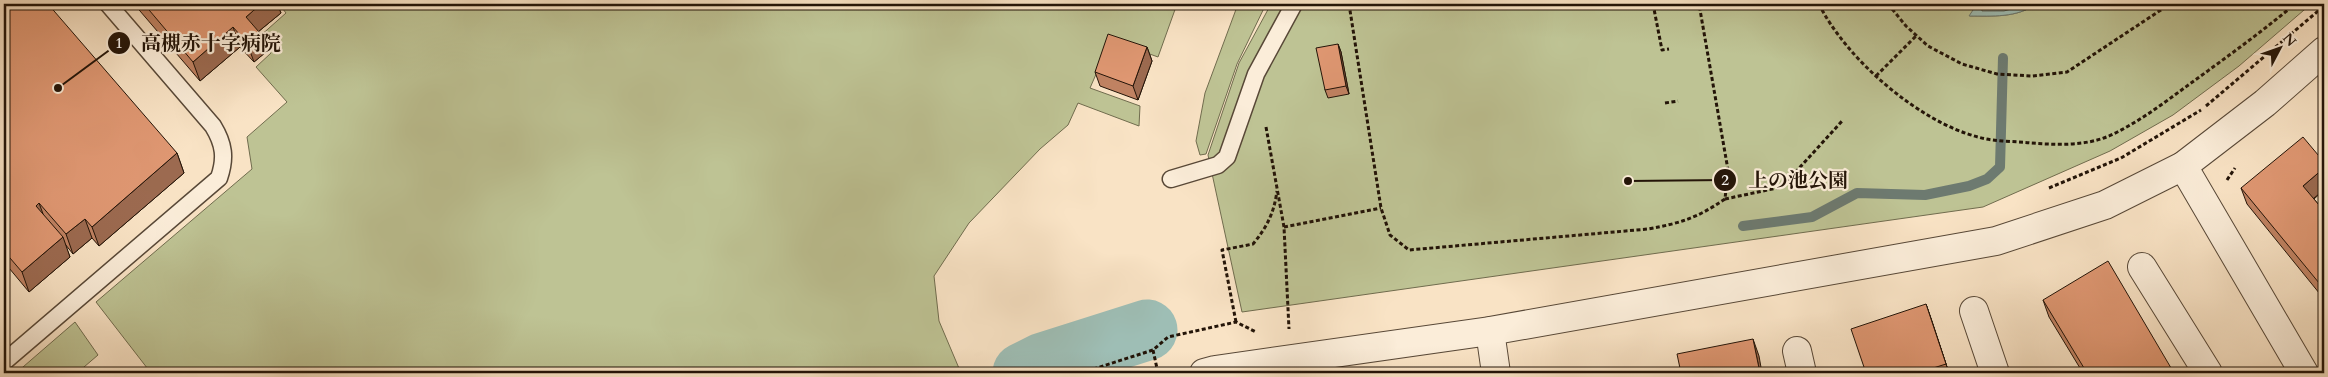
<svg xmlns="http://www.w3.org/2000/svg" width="2328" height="377" viewBox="0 0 2328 377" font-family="Cardo,'Noto Serif JP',serif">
<rect width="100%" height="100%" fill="#f9e3c5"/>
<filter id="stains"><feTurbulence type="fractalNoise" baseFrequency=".004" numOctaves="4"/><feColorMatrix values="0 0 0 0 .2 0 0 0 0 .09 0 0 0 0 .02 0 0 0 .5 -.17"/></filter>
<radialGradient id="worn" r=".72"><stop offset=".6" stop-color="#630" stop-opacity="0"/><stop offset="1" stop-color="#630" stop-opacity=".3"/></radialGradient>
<g fill="#bec394" stroke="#706c4e">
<polygon points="279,4 1177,4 1158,57 1111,40 1090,88 1140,106 1139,126 1078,103 1068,125 1040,149 969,223 934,276 939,321 961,373 151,373 96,302 252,169 247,137 287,102 256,67 271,53 259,37 286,13"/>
<polygon points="1238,4 1266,4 1237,64 1206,154 1200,155 1196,141 1205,93"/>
<path d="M1271 4H1977L1970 16C1993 16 2017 18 2036 4H2311L2239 66 2173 115 2110 151 1983 207 1242 312 1208 155 1239 63Z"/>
<polygon points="75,322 98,355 77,373 16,373"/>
</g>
<path fill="#9ebeb5" stroke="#6d7a70" d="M1977 4H2036C2017 18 1992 16 1969 16Z"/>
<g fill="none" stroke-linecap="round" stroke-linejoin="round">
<polyline stroke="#60695e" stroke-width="1" points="1981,4 1982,11 2004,11 2028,4"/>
<polyline stroke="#6d7a70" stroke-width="10" points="1743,226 1812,217 1857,193 1925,195 1969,186 1987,179 2000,167 2003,58"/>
<polyline stroke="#9ebeb5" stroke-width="61" points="1023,373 1043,363 1147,330"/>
<g stroke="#584837" stroke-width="19">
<g id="service">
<polyline points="1171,179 1218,165 1227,157 1256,74 1294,4"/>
<path d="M4 362 219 178C226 158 224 144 213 126L108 4"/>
</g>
</g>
<g stroke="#584837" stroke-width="30">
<g id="minor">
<polyline points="2183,166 2304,373"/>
<polyline points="2142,267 2208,373"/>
<polyline points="1974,311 1995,373"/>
<polyline points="1490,331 1496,373"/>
<polyline points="1797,351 1802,373"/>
</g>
</g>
<g stroke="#584837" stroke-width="30">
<polyline id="tertiary" points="1204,373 1215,370 1490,331 1996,241 2105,205 2183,166 2265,103 2324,51"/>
</g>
<g stroke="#231408" stroke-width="3" stroke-dasharray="4 2.5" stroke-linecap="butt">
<path d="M1349 4 1381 208 1390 235 1409 250 1648 229C1681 223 1697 218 1725 199L1728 170 1699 4"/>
<polyline points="1653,4 1662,50 1669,49"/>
<path d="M1819 4C1846 59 1919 122 1978 137 1995 142 2014 141 2031 143 2058 145 2085 146 2109 136 2142 121 2170 98 2198 78 2231 54 2264 30 2295 4"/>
<polyline points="1888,4 1906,26 1928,46 1962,64 1997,74 2032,76 2067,72 2170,4"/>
<polyline points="1876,76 1916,36"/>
<polyline points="1665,103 1678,101"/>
<polyline points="2206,106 2324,6"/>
<polyline points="1266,127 1284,227 1289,329"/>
<polyline points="2227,180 2235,168"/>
<polyline points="2049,188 2121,158 2201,110"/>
<polyline points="1725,199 1782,187 1843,120"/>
<polyline points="1284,227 1381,208"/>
<path d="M1236 322 1222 250 1253 244C1267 227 1274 213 1277 191"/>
<polyline points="1153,350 1158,373"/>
<polyline points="1081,373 1153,350 1168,337 1236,322 1256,332"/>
</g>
<use href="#service" stroke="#fbedd9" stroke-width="16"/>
<use href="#minor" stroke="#fbedd9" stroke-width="28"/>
<use href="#tertiary" stroke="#fbedd9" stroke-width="28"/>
</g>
<g fill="#c08262" stroke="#231408">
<polygon points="4,4 177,153 184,173 99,246 92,238 73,254 65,244 70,257 29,292 4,262"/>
<polygon points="134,4 277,4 281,13 258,32 266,52 254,62 240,47 200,81"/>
<polygon points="1338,44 1341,52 1349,94 1328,98 1325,90"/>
<polygon points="1147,47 1152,61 1138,100 1100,86 1095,72"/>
<polygon points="2324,162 2324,190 2314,199 2324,211 2324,299 2247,204 2241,188"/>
<polygon points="2043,300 2174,373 2083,373 2049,317"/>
<polygon points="1926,304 1949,373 1866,373"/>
</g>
<g fill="#9c6a50" stroke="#231408">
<polygon points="261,4 277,4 281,13 253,36 246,17"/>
<polygon points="233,27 240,47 200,81 193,62"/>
<polygon points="259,32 266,52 254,62 247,43"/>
<polygon points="1338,44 1341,52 1349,94 1346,86"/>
<polygon points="1147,47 1152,61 1138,100 1133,86"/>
<polygon points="177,153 184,173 99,246 92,227"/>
<polygon points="2324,168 2324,190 2309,202 2303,186"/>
<polygon points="39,203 46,222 36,206"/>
<polygon points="85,219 92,238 73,254 66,234"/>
<polygon points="63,237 70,257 29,292 22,272"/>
<polygon points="1926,304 1932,321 1949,373"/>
<polygon points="1753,339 1759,356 1762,373 1760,373"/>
</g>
<g fill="#df9772" stroke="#231408">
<polygon points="4,4 48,4 177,153 92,227 85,219 66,234 39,203 36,206 63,237 22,272 4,251"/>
<polygon points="144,4 261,4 246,17 259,32 247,43 233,27 193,62"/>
<polygon points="1108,34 1147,47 1133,86 1095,72"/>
<polygon points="1338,44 1346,86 1325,90 1316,48"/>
<polygon points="2303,137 2324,162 2324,168 2303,186 2324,211 2324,289 2241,188"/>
<polygon points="2108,261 2174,373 2087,373 2043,300"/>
<polygon points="1926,304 1946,364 1927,370 1928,373 1866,373 1851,329"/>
<polygon points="1753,339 1760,373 1681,373 1677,354"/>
</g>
<path fill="none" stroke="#231408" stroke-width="2" d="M58 88L119 43M1628 181L1725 180"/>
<g fill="#231408" stroke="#fbedd9" stroke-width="2">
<circle cx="58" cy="88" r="5"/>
<circle cx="1628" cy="181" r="5"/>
<circle cx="119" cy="43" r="12"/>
<circle cx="1725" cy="180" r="12"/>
</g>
<g font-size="15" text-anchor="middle" font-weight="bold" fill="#fff">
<text x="119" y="48">1</text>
<text x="1725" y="185">2</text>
</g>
<g font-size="20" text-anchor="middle" font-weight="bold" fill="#231408" stroke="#fbedd9" stroke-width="4.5" stroke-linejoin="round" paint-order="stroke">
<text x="211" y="50">高槻赤十字病院</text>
<text x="1798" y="187">上の池公園</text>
</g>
<rect width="2328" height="377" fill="none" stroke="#f9e3c5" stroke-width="20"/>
<rect x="5" y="5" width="2318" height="367" fill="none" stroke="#231408" stroke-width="2.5"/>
<rect x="10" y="10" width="2308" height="357" fill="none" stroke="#231408"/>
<g transform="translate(2280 48) rotate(49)" stroke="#fbedd9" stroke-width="4" paint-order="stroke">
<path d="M0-4L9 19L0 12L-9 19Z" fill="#231408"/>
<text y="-8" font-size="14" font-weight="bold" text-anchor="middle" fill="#231408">N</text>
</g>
<rect width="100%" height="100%" filter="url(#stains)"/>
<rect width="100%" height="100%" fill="url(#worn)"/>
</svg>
